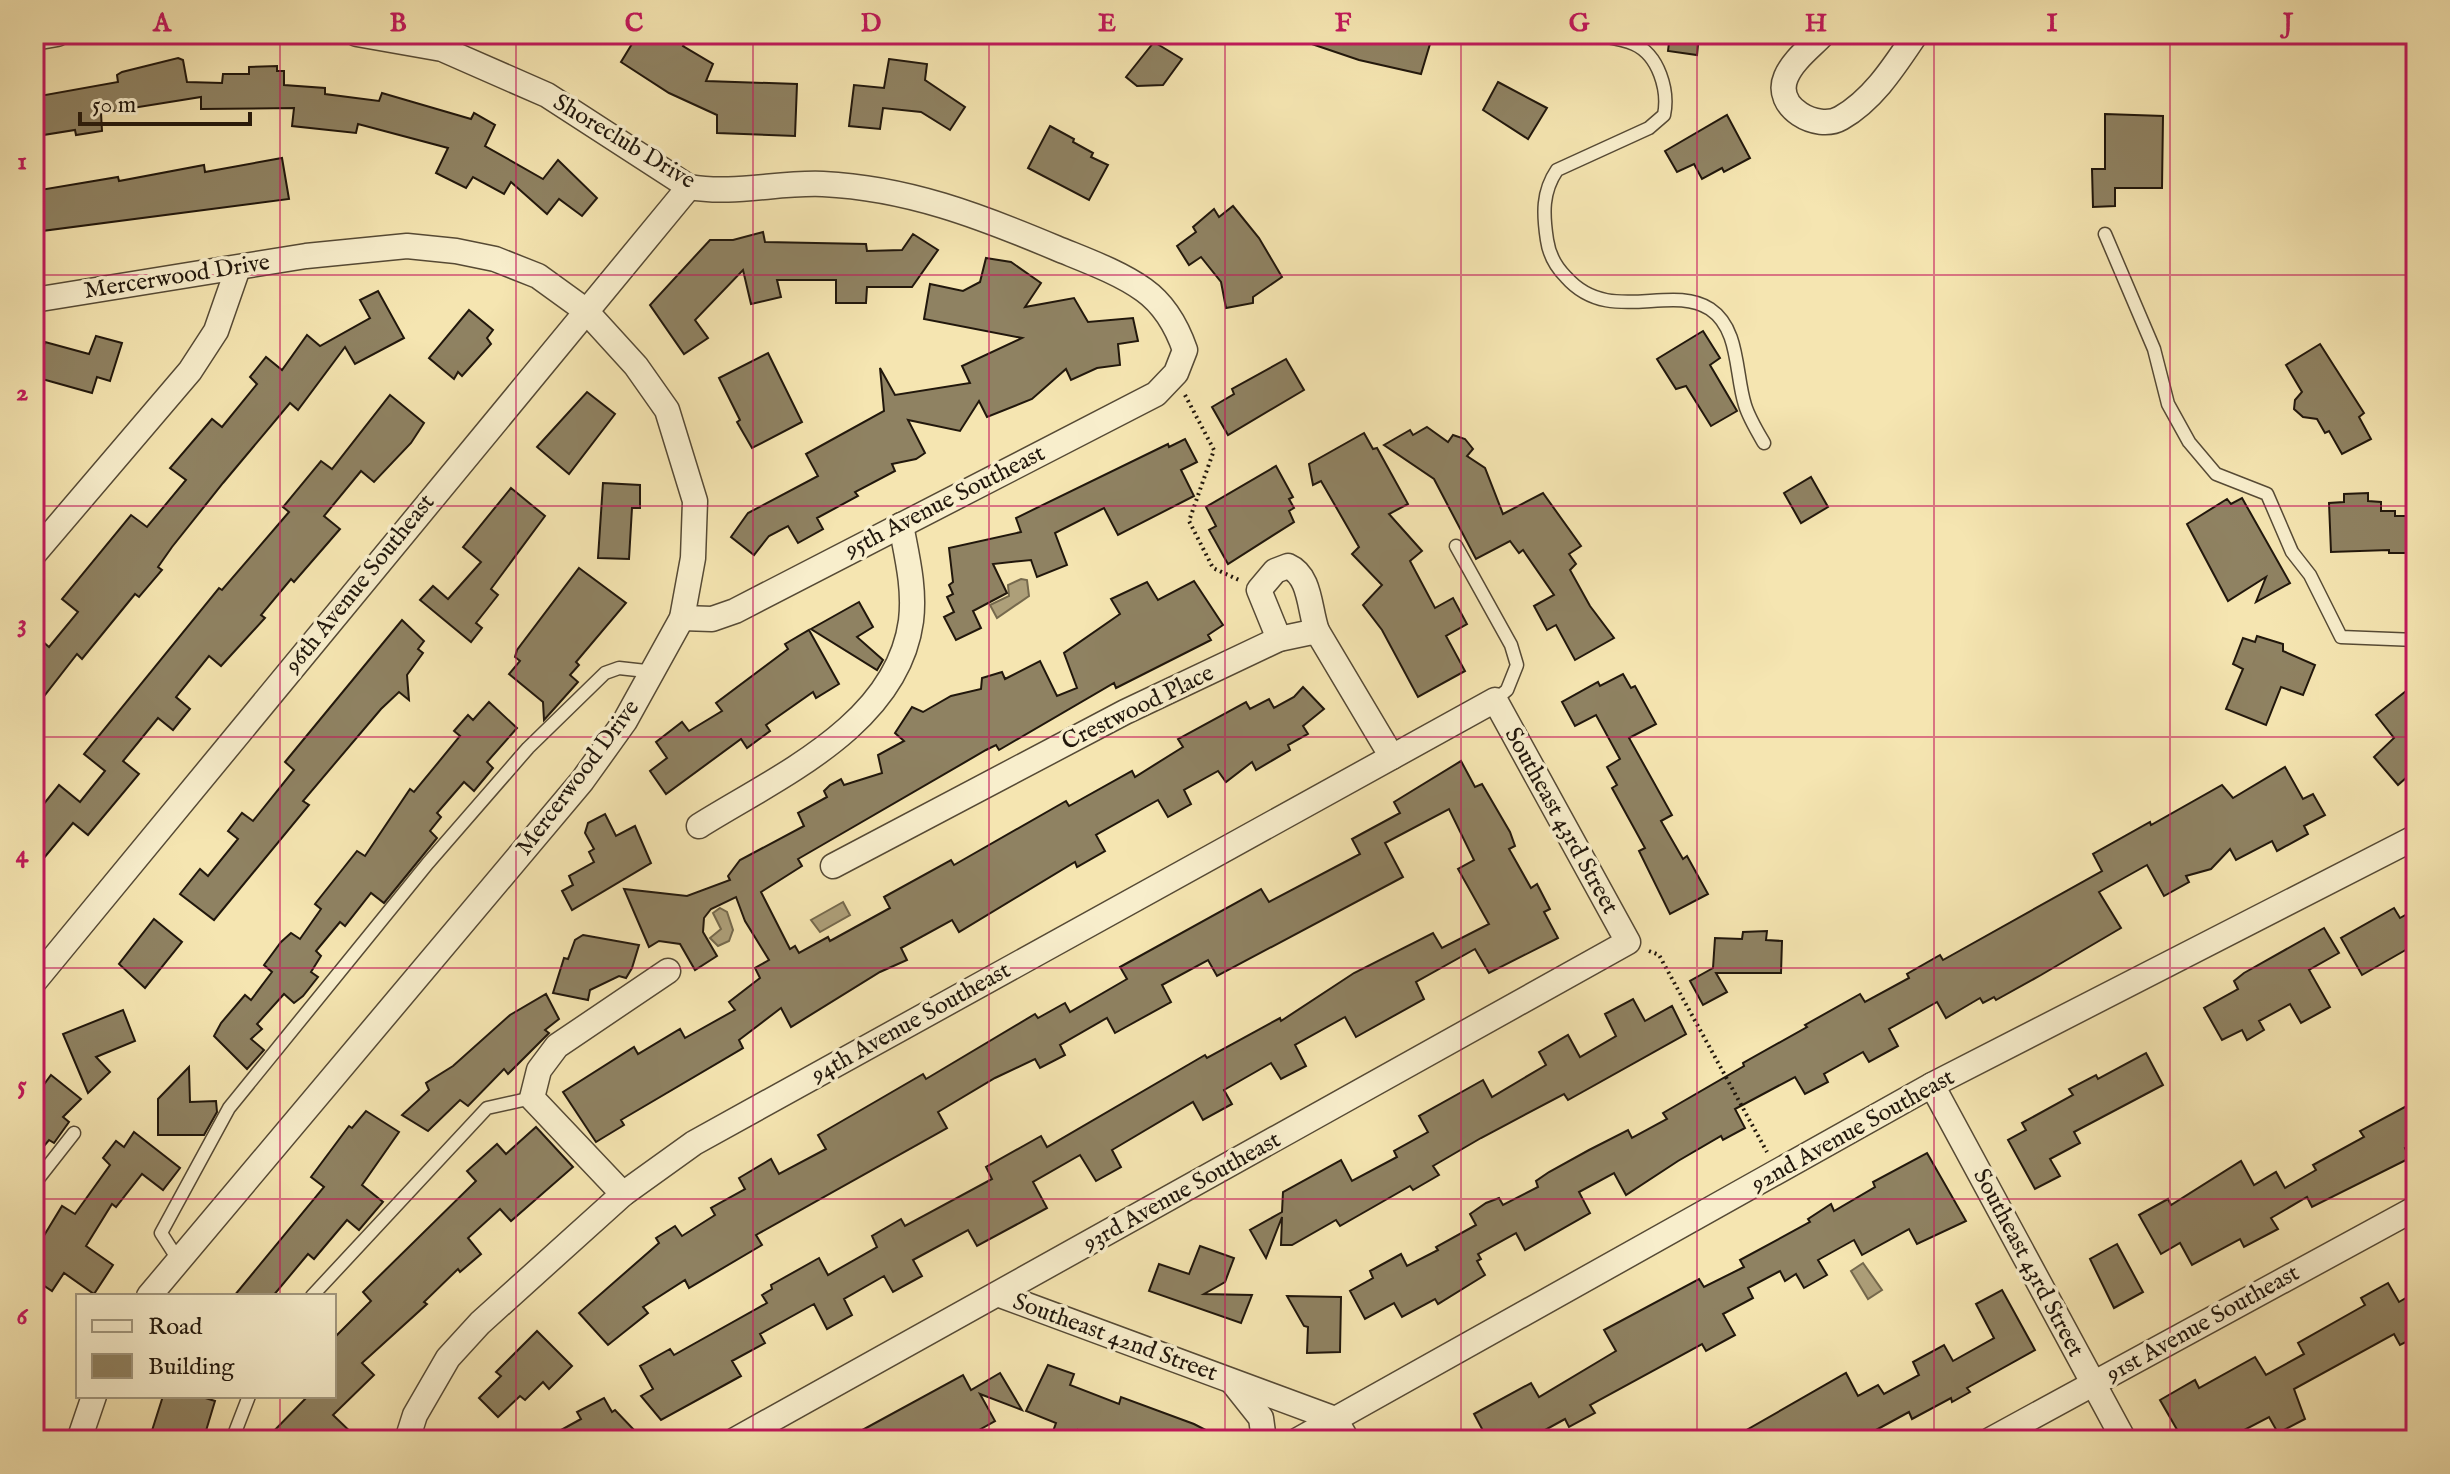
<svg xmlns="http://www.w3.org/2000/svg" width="2450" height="1474" viewBox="0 0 2450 1474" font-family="'IM FELL English',serif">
<rect width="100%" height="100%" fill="#f5e5b1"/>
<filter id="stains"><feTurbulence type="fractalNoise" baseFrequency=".0025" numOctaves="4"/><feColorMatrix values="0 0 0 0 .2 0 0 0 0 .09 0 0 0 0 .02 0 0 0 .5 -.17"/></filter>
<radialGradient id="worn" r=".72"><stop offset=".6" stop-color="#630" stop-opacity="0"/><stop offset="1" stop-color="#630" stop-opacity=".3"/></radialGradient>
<g fill="#ad9f79" stroke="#75694d" stroke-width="2">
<polygon points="1021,579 1027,580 1029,596 997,618 990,605 1009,596 1008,585"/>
<polygon points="843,902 850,915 820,932 811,920"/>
<polygon points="720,908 727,912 733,930 729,941 718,946 710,938 721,929 713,913"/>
<polygon points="1863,1263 1882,1290 1868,1299 1851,1271"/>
</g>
<g fill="#8f8262" stroke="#21170c" stroke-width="2">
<polygon points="638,34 689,34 683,46 713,64 706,81 797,84 795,136 717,133 717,115 669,93 621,62"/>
<polygon points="1294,34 1433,34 1421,74 1359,60 1294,38"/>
<polygon points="1670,34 1699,34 1697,55 1668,51"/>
<polygon points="1154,42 1182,59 1163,85 1137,86 1126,77"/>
<polygon points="178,58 183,60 187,82 222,83 223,74 249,74 249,67 277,66 277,71 284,71 284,85 325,88 325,94 379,101 382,93 471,119 474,113 495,125 485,146 543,179 558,160 597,198 582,216 559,199 547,214 511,182 504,194 473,177 466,188 436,173 448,148 358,124 356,133 292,126 294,108 201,109 201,97 101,113 102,131 76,135 75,130 37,136 34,97 118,82 117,75 122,72"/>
<polygon points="889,59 927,64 925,80 965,107 950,130 921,112 883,108 880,129 849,126 854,85 884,88"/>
<polygon points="1498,82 1547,108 1528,139 1483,110"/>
<polygon points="2105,114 2163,116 2162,188 2115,188 2115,206 2093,207 2092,169 2105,169"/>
<polygon points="1727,115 1750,158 1724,172 1722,168 1702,179 1694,164 1677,172 1665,151"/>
<polygon points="1050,126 1074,139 1073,142 1093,153 1091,157 1108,165 1089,200 1028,168"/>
<polygon points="282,158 289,199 34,232 34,191 118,177 119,181 204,165 205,172"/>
<polygon points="1233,206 1259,238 1282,277 1253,297 1253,303 1226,308 1221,282 1201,257 1189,265 1177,246 1196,232 1193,227 1214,209 1219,217"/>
<polygon points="763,232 765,242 866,244 867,251 902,250 913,234 938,250 912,287 867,287 866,303 836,303 836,280 777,280 781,297 751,304 743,270 695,320 708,338 684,354 650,305 710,240 733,240"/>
<polygon points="986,258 1011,262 1041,283 1025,307 1074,298 1088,322 1133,318 1138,341 1118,344 1120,365 1097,368 1071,380 1066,369 1032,399 987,417 979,401 960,431 908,420 925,453 916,459 892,464 895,471 855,492 858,496 817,518 823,529 798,543 788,526 769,536 754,555 731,537 748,513 818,476 806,454 884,411 880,368 895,395 970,383 962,366 1022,338 924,319 930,284 963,291 980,282"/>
<polygon points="378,291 404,338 355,364 345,347 298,410 290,403 223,483 172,547 158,567 162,570 139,597 135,594 82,659 77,654 34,709 34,634 49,647 78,612 62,599 131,515 147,527 186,480 170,468 212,419 222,427 257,384 250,377 266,357 282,370 307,335 320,346 370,318 360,300"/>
<polygon points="469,310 493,330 487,338 491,344 462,376 458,372 454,379 429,358"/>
<polygon points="1703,331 1720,358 1710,365 1737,411 1711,426 1686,386 1676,389 1657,359"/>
<polygon points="96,336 122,343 110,381 97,377 92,393 35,377 45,342 89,354"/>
<polygon points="2320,344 2364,413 2359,417 2371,439 2342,454 2329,431 2325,433 2317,419 2303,417 2294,409 2295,400 2302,392 2286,365"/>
<polygon points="768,353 802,422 752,448 737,422 740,420 719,378"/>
<polygon points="1286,359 1304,390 1228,435 1212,407 1234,394 1232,389"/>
<polygon points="587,392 615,414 569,474 537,447"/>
<polygon points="390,395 424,423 411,443 374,482 361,471 324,516 340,529 294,582 291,579 261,615 265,618 221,666 209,656 176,697 190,709 173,730 158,718 123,761 139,774 88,835 73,823 34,870 34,816 59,785 80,802 105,771 84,754 219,588 222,590 289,512 283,507 321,461 332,469"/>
<polygon points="1427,427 1448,442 1453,435 1465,439 1473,449 1467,456 1485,468 1503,514 1543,493 1581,546 1569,554 1576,564 1570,570 1590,606 1614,638 1575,660 1556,625 1547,630 1534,606 1554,595 1523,550 1519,553 1510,541 1476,559 1434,479 1384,445 1410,430 1413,435"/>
<polygon points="1364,433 1373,449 1377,448 1408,504 1389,514 1422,551 1410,561 1435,608 1453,598 1467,624 1446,636 1465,671 1418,697 1382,630 1363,605 1382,585 1352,554 1359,547 1321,481 1313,485 1309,464"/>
<polygon points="1185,439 1197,462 1181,470 1194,496 1118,535 1104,508 1055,533 1067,565 1037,577 1031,560 993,564 1007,593 973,611 981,628 956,640 944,617 954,612 947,597 953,594 949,585 953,582 949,548 1021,532 1016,518 1168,444 1169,447"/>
<polygon points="1276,466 1293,497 1289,499 1294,508 1289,511 1294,522 1228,564 1209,530 1216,526 1206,507"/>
<polygon points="1811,477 1828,507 1801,523 1784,493"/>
<polygon points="603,483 640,485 640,508 632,508 629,559 598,558"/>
<polygon points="511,488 545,516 491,589 498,595 476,623 482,628 471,642 420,600 433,586 448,599 481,562 463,547"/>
<polygon points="2368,493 2368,501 2381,502 2381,511 2395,511 2395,516 2408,516 2408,525 2416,525 2416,553 2389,553 2389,550 2331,552 2329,503 2344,502 2344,494"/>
<polygon points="2242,498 2290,583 2256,602 2266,577 2228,601 2187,524 2227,499 2231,504"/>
<polygon points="579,568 626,603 576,662 579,665 570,675 578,682 544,720 543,702 509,674 520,661 515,657 517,650"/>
<polygon points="1194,581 1223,625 1208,635 1211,640 1116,688 1114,683 999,750 996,745 986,750 798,859 802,866 761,892 790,949 795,946 799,953 828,937 830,941 890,908 884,897 951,860 954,865 1066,801 1069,806 1132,771 1135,777 1183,747 1178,739 1246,702 1250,709 1269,699 1274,708 1294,697 1303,687 1324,709 1303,726 1308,734 1288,745 1290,750 1256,770 1252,762 1226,782 1218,771 1184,790 1191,804 1168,817 1158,800 1096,835 1105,851 1077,867 1075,862 959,932 952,920 901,948 907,960 880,972 791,1027 781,1008 739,1040 743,1048 621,1120 624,1125 596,1142 563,1092 634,1047 638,1054 680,1029 685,1038 735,1010 729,1002 760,978 755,968 769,960 745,921 736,897 711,909 704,918 703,932 717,956 695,970 680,944 659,941 649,947 624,889 687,896 730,880 728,876 740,860 804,826 798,813 827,797 824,791 830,785 841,779 844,785 882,773 878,755 904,741 895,733 912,707 923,712 951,696 981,689 982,678 1002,672 1005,679 1040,661 1057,696 1077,688 1064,653 1120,614 1111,599 1147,582 1158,600"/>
<polygon points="859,602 873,627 857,637 883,660 877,670 811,629"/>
<polygon points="402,620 424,641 418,649 423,653 407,675 409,700 399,692 381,709 303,801 309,805 214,920 180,894 200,869 208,876 238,839 228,831 242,813 253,821 294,770 285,762"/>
<polygon points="809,630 839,684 816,698 813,692 766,725 770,731 747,748 741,739 666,794 650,771 667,758 656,742 682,722 689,731 722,711 716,703 788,649 785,644"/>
<polygon points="2257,636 2283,644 2283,651 2315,665 2303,695 2281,687 2266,725 2226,709 2243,669 2233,664 2243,638 2255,642"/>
<polygon points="1623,674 1631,688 1635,686 1656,724 1629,738 1672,815 1661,821 1683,859 1687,856 1708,894 1670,914 1639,851 1645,848 1612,788 1617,785 1607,767 1620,759 1596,715 1575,726 1562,702 1598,682 1600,686"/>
<polygon points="2416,683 2416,769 2398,785 2374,757 2394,738 2376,715"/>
<polygon points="489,702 517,728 487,762 493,768 474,791 464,782 437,813 441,817 430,831 437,838 384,903 371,893 345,926 340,922 316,951 321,956 311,972 318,977 303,996 294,1003 284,994 257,1024 262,1029 251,1039 264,1050 247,1069 214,1036 221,1023 245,995 251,1000 272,972 264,965 281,942 291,933 300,939 321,909 315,904 357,851 365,856 410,789 414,792 460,736 454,731 468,715 473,720"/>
<polygon points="1461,761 1475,787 1482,784 1510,832 1515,846 1509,849 1531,888 1537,884 1550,909 1544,912 1558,938 1489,973 1475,949 1416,982 1424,999 1356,1037 1345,1017 1295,1045 1306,1066 1281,1079 1271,1063 1224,1090 1232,1104 1203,1120 1193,1102 1112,1150 1121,1167 1096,1181 1080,1155 1033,1182 1047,1208 977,1246 968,1230 913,1260 922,1276 893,1292 884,1276 844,1299 852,1315 827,1329 814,1304 760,1334 765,1343 732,1361 741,1376 661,1420 641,1396 653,1389 640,1366 670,1349 674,1355 767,1303 762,1295 772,1289 771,1285 819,1258 828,1275 877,1247 872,1236 901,1219 905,1226 992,1179 986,1167 1041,1136 1047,1147 1205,1055 1207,1058 1280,1018 1281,1021 1354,973 1433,933 1442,948 1489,924 1458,869 1474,860 1449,809 1385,843 1403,877 1217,976 1208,960 1162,985 1171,1002 1115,1033 1107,1018 1060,1045 1065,1055 1040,1068 1035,1059 995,1078 938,1112 947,1128 756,1235 762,1245 689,1288 685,1280 643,1307 648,1313 608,1345 579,1313 659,1243 656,1238 675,1226 682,1236 715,1215 711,1208 745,1189 739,1178 771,1159 779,1174 826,1149 818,1135 923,1074 926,1079 1035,1014 1038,1018 1065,1003 1070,1012 1127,979 1120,967 1261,889 1269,902 1360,854 1352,839 1400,813 1394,802"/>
<polygon points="2285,767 2303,799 2313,794 2325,815 2304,826 2308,834 2277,851 2272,841 2236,860 2230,849 2211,869 2186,876 2189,882 2164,896 2147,865 2099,892 2121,928 2041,975 1996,1000 1994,997 1983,1003 1980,998 1946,1018 1937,1002 1889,1029 1898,1046 1869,1062 1863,1052 1824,1074 1828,1082 1805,1094 1795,1077 1735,1109 1745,1128 1723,1140 1721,1136 1678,1161 1626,1195 1614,1173 1579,1192 1590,1213 1525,1250 1516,1233 1478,1254 1481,1259 1477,1261 1485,1275 1438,1304 1435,1299 1402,1317 1394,1303 1365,1319 1350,1291 1373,1278 1370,1271 1401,1254 1407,1266 1438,1250 1436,1247 1476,1225 1470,1214 1486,1203 1499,1198 1503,1205 1538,1187 1536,1181 1549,1172 1589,1150 1628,1130 1632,1138 1667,1119 1663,1113 1744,1066 1743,1063 1807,1027 1805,1025 1860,994 1865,1002 1909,978 1907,974 1940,955 1943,960 2102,871 2093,854 2150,822 2151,825 2222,785 2233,798"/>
<polygon points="605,814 616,836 635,826 651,863 572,910 562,891 573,885 569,876 594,862 589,852 594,849 585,833 588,823"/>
<polygon points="2394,908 2400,918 2416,909 2416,944 2362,975 2341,938"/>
<polygon points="154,919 182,942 145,988 119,964"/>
<polygon points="2324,928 2339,953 2309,970 2330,1007 2301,1023 2290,1004 2259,1021 2264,1030 2247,1040 2242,1030 2222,1040 2204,1008 2238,989 2234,981 2244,973"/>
<polygon points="1767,931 1766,940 1782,941 1781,973 1716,973 1727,992 1703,1005 1690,981 1713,968 1715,938 1742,939 1743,932"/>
<polygon points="583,935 639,945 632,968 626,978 619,976 590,990 588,1000 553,993 564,958 568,959 575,940"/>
<polygon points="546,994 559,1019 545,1030 549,1033 508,1074 504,1069 468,1106 460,1100 428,1131 402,1115 429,1090 426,1083 453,1066 510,1015"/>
<polygon points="1633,999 1645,1021 1672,1006 1686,1034 1568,1100 1564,1094 1481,1138 1433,1166 1439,1175 1413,1190 1410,1186 1340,1226 1336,1220 1292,1245 1281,1245 1282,1217 1266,1258 1250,1230 1282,1212 1283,1192 1341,1160 1352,1181 1397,1157 1394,1151 1428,1132 1419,1116 1483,1080 1492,1097 1546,1065 1539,1052 1568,1035 1580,1057 1616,1036 1605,1014"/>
<polygon points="123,1010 135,1041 96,1057 110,1072 88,1093 63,1034"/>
<polygon points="2146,1053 2163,1085 2074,1132 2080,1143 2050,1159 2060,1176 2035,1189 2008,1140 2026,1130 2022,1123 2073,1095 2069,1089 2096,1075 2098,1079"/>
<polygon points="189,1067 190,1102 216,1101 217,1112 204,1135 158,1135 158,1099"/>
<polygon points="51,1075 81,1099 63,1117 69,1122 54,1143 49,1140 34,1158 34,1098"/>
<polygon points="2416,1101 2416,1141 2405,1148 2410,1158 2312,1207 2307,1197 2271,1218 2278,1229 2244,1247 2240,1239 2192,1265 2180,1243 2161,1254 2139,1215 2168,1199 2171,1205 2241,1161 2254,1185 2276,1172 2285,1188 2316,1170 2313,1165 2364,1137 2360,1131"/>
<polygon points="366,1111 399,1132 362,1185 383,1202 359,1230 347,1220 314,1259 308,1254 273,1296 234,1296 324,1187 311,1177 349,1126 352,1128"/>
<polygon points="536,1127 573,1167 511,1221 500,1209 468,1238 481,1254 460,1272 458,1269 424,1302 427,1304 362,1363 374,1375 333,1415 359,1440 265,1440 308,1396 334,1396 334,1338 371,1301 363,1292 476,1181 467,1171 497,1144 506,1154"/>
<polygon points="134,1132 180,1168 163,1190 142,1174 116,1207 112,1204 86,1246 113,1265 94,1294 64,1273 52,1291 34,1279 34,1252 62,1206 75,1214 110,1165 103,1158 116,1141 124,1147"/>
<polygon points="1927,1153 1966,1221 1917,1244 1909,1229 1862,1255 1854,1240 1818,1260 1827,1275 1804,1288 1796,1274 1785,1281 1780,1271 1748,1288 1753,1298 1723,1314 1735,1335 1706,1351 1702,1344 1590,1405 1595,1413 1569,1427 1565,1419 1527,1440 1488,1440 1474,1414 1531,1383 1539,1397 1616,1351 1604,1330 1699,1279 1704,1287 1744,1267 1740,1260 1810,1222 1808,1219 1831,1204 1834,1211 1875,1187 1873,1182"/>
<polygon points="2117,1244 2143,1292 2114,1308 2090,1259"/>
<polygon points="1200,1246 1234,1258 1225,1282 1204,1294 1252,1295 1241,1323 1149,1291 1159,1264 1189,1274"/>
<polygon points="2388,1283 2399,1302 2416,1292 2416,1337 2400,1345 2394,1334 2294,1389 2305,1419 2278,1433 2269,1417 2225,1440 2183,1440 2160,1400 2195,1380 2199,1388 2255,1357 2266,1375 2304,1354 2298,1343 2365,1305 2361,1298"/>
<polygon points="2002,1290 2035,1350 1967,1388 1970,1392 1952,1402 1951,1398 1912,1419 1909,1412 1876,1430 1882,1440 1729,1440 1846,1373 1858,1396 1878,1385 1884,1394 1919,1375 1913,1362 1944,1345 1953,1361 1994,1338 1976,1304"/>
<polygon points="1287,1296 1341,1297 1340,1352 1307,1353 1308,1327 1304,1326"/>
<polygon points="537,1331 572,1366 549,1389 543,1382 525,1400 520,1396 498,1417 479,1398 501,1376 496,1372"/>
<polygon points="1048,1365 1074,1374 1070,1385 1119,1404 1121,1397 1194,1424 1225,1440 1108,1440 1078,1430 1075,1440 1067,1440 1052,1434 1056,1423 1026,1411"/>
<polygon points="1000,1373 1022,1410 980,1394 995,1421 961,1440 844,1440 963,1375 971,1390"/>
<polygon points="163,1396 199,1396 215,1401 205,1434 195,1431 192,1440 149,1440"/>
<polygon points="604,1398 612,1412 615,1410 637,1433 625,1440 543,1440 581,1419 577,1412"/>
</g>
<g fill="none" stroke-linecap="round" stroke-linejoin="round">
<g stroke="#564a35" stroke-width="15">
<g id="service">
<path d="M1590 34C1604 37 1621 38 1634 44 1659 55 1669 91 1664 115L1649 128 1557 170C1542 192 1543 214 1547 240 1549 254 1556 267 1566 277 1609 326 1670 283 1710 309 1740 329 1735 374 1745 405 1749 418 1757 431 1764 443"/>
<polyline points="2105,234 2154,349 2168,404 2189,442 2216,474 2267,494 2292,552 2310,575 2341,637 2416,640"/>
<polyline points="1456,546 1511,645 1517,665 1507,690 1495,700"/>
<polyline points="34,1184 74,1133"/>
<polyline points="179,1261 161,1233 229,1108 428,863 528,748 605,673 619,668 655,672"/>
<polyline points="312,1296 487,1108 532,1098"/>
<polyline points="232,1440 249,1396"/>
</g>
</g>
<g stroke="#564a35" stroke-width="27">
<g id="minor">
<path d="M357 34 442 49 547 95 689 187C734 195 778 182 823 184 907 188 980 216 1056 248 1085 260 1119 272 1144 290 1165 305 1177 327 1185 350L1176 373 1156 394 735 611 712 619 682 618"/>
<path d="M1823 34C1811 47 1793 60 1786 77 1773 107 1817 132 1841 118 1874 99 1895 65 1916 34"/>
<polyline points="34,38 57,34"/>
<polyline points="34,300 306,256 407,246 456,251 495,259 538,276 585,310 636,366 667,410 695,501 693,558 682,618 625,721 582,781 149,1296"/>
<polyline points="34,554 190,371 216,331 238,268"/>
<path d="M1279 639 1259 590 1275 571 1288 566C1311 576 1309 609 1317 631"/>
<path d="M699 826C777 777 897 725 911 621 915 588 907 557 901 525"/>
<polyline points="833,866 1125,712 1279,639 1317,631 1392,757"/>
<polyline points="34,982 689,187"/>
<polyline points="1932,1085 2124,1440"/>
<polyline points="623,1194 532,1098 539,1070 557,1046 668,971"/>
<polyline points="1000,1295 1335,1419 1347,1440"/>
<polyline points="1234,1384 1261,1418 1264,1440"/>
<polyline points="79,1440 94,1396"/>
<polyline points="407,1440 415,1415 448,1358 480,1323 623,1194 694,1143 1495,700 1628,942 735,1440"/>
<polyline points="1298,1440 1932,1085 2416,837"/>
<polyline points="1990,1440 2416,1208"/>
</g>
</g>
<g stroke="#21170c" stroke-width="4" stroke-dasharray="2 4" stroke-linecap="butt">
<polyline points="1185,395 1214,450 1189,521 1213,568 1239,580"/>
<polyline points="1649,951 1659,955 1767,1152"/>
</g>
<use href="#service" stroke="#f8eecc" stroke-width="12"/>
<use href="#minor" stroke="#f8eecc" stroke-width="24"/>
</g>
<path fill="none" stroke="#c2185b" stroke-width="2" stroke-opacity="0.55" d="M280 34V1296M516 34V1440M753 34V1440M989 34V1440M1225 34V1440M1461 34V1440M1697 34V1440M1934 34V1440M2170 34V1440M34 275H2416M34 506H2416M34 737H2416M34 968H2416M34 1199H2416M280 1396V1440"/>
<g text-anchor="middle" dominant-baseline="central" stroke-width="7" stroke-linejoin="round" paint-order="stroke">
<g font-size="24" fill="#21170c" stroke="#f8eecc">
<text transform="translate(624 142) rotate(31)">Shoreclub Drive</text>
<text transform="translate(177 277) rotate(-9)">Mercerwood Drive</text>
<text transform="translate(945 502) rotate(-27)">95th Avenue Southeast</text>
<text transform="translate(360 584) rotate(-51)">96th Avenue Southeast</text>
<text transform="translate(1138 708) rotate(-26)">Crestwood Place</text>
<text transform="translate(578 778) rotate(-53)">Mercerwood Drive</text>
<text transform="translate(1561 821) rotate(61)">Southeast 43rd Street</text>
<text transform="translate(911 1023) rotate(-29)">94th Avenue Southeast</text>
<text transform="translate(1853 1131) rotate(-29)">92nd Avenue Southeast</text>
<text transform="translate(1182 1192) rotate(-29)">93rd Avenue Southeast</text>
<text transform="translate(2028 1263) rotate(62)">Southeast 43rd Street</text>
<text transform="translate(2203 1324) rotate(-29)">91st Avenue Southeast</text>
<text transform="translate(1115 1338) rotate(20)">Southeast 42nd Street</text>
</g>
</g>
<rect width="2450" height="1474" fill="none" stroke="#f5e5b1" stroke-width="88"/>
<rect x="76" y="1294" width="260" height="104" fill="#f8eecc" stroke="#a2987f" stroke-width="2"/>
<rect x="92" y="1320" width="40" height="12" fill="#f8eecc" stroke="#a2987f" stroke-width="2"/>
<text x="148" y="1334" font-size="24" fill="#21170c">Road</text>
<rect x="92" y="1354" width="40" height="24" fill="#8f8262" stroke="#a2987f" stroke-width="2"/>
<text x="148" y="1374" font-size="24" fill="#21170c">Building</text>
<path d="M80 112v12h170v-12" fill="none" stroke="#21170c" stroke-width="4"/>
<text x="92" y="112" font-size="24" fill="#21170c" stroke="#f8eecc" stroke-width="6" paint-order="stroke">50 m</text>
<rect x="44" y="44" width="2362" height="1386" fill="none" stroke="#c2185b" stroke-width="3"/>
<g font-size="26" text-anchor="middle" font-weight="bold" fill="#c2185b">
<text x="162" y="31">A</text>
<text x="398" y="31">B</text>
<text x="634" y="31">C</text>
<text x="871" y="31">D</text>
<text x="1107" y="31">E</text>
<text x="1343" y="31">F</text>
<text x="1579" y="31">G</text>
<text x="1816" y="31">H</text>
<text x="2052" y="31">I</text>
<text x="2288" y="31">J</text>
<text x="22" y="169">1</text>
<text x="22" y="400">2</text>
<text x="22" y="631">3</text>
<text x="22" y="862">4</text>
<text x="22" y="1093">5</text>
<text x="22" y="1324">6</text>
</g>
<rect width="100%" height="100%" filter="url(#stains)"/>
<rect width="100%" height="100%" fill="url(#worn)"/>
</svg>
